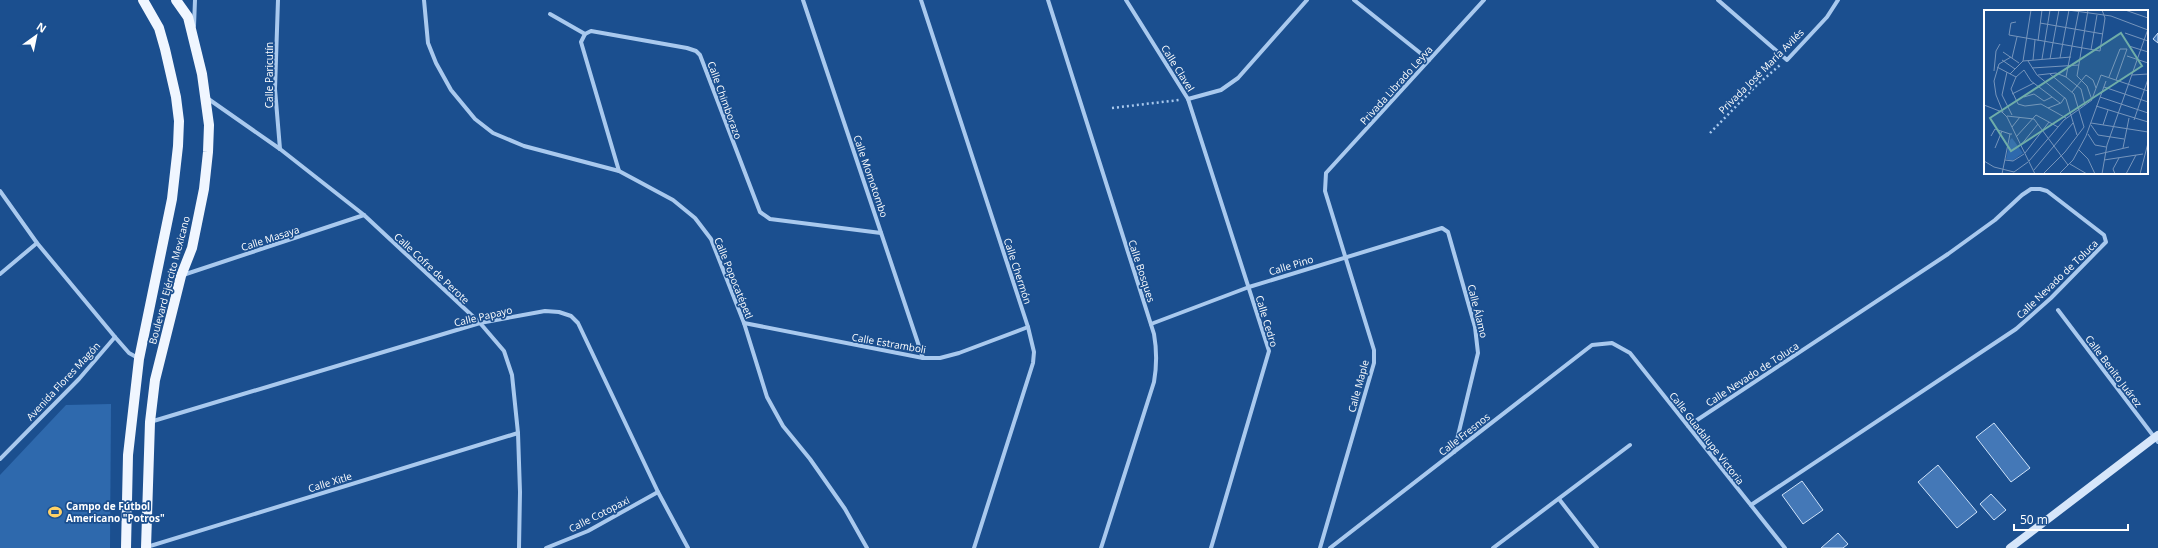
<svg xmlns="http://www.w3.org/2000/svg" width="2158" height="548" viewBox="0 0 2158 548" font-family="'Open Sans',sans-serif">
<rect width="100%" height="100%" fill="#1b4f8f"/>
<polygon fill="#2e69ad" points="111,404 110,548 0,548 0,475 66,405"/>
<g fill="#4478b7" stroke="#cfe3fa">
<polygon points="2158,33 2158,43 2153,39"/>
<polygon points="1994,423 2030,468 2011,482 1976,437"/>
<polygon points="1938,465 1977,512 1957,528 1918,482"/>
<polygon points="1802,481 1823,510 1803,524 1782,495"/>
<polygon points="1991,494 2006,510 1994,520 1980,504"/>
<polygon points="1838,533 1848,544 1843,548 1821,548"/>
</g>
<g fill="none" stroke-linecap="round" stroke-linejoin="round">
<g stroke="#a9c9ee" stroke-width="2.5" stroke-dasharray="2 3" stroke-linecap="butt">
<polyline points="1112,108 1179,100"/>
<polyline points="1710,133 1757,85 1780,65"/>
</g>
<g stroke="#a9c9ee" stroke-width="4">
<polyline points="278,0 275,89 280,149"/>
<polyline points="424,0 428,43 436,63 451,90 475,119 493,133 524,146 619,171 673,200 695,218 711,239 744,323 767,397 783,426 810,459 845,509 867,548"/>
<polyline points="803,0 923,358"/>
<polyline points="921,0 1028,327 1034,352 1033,363 974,548"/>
<path d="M1048 0 1154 334C1157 351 1157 365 1154 382L1101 548"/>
<polyline points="1126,0 1188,99 1269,351 1211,548"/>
<polyline points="1354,0 1429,60"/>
<polyline points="1718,0 1787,60 1827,17 1838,0"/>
<polyline points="550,14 585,34"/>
<polyline points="194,26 195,0"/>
<polyline points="207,98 280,149 364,215 480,323 504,351 512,375 518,433 520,492 519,548"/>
<polyline points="1188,99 1221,90 1238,78 1307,0"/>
<polyline points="619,171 581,42 585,34 591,31 687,48 696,51 700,55 760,212 770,219 881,233"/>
<polyline points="0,191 37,243 115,337"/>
<polyline points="0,274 37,243"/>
<polyline points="183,275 364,215"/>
<polyline points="2058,310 2158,442"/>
<polyline points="744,323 923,358 940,358 959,353 1028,327"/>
<polyline points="1151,324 1249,287 1442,228 1448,232 1475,327 1478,353 1454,452"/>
<polyline points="150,422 480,323 545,311 559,312 571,316 578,323 658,492 688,548"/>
<polyline points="1688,426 1948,254 1995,220 2022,195 2031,189 2040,189 2047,191 2104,235 2106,242 2103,245 2051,298 2016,329 1751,505"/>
<polyline points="0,459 79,379 115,337 129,353 138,358"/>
<polyline points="1559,499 1597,548"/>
<polyline points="147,547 518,433"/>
<polyline points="546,548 588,531 658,492"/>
<polyline points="1320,548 1374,363 1374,350 1325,191 1326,173 1484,0"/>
<polyline points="1330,548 1592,345 1612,343 1630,353 1785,548"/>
<polyline points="1493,548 1630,445"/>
</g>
<polyline stroke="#d6e6fa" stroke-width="8" points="2010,548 2158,435"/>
<g stroke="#f0f6ff" stroke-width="10">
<polyline points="126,548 128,455 139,359 172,199 178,146 179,121 176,97 165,49 159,28 143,0"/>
<polyline points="146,548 150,422 155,380 181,276 192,248 204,189 208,152 209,125 202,74 188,17 176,0"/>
</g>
</g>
<defs>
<g id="stadium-bare" transform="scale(1.08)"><path d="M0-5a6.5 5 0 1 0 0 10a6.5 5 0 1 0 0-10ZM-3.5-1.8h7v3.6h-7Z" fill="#ffd166" stroke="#1b4f8f" stroke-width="2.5" paint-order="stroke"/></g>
</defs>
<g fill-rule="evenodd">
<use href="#stadium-bare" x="55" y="512"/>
</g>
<g text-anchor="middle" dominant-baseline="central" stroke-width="3.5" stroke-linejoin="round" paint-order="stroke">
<g font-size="10" fill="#fff" stroke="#1b4f8f">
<text transform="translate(1178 68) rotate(58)">Calle Clavel</text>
<text transform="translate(1761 71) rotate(-45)">Privada José María Avilés</text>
<text transform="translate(269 75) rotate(-90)">Calle Paricutín</text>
<text transform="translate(1396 85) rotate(-48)">Privada Librado Leyva</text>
<text transform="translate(725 100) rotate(70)">Calle Chimborazo</text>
<text transform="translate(871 176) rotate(71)">Calle Momotombo</text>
<text transform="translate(270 238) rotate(-18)">Calle Masaya</text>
<text transform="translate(1291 265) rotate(-17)">Calle Pino</text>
<text transform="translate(432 268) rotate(43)">Calle Cofre de Perote</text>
<text transform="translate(1018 271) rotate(72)">Calle Chermón</text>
<text transform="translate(1142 271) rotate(72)">Calle Bosques</text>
<text transform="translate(734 278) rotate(68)">Calle Popocatépetl</text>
<text transform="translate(2057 279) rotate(-44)">Calle Nevado de Toluca</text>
<text transform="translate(169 280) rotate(-75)">Boulevard Ejército Mexicano</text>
<text transform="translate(1478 311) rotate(76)">Calle Álamo</text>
<text transform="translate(483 316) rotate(-13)">Calle Papayo</text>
<text transform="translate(1267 321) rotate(73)">Calle Cedro</text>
<text transform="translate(889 343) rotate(10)">Calle Estramboli</text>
<text transform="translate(2114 371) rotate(53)">Calle Benito Juárez</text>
<text transform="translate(1752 374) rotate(-33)">Calle Nevado de Toluca</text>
<text transform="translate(63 381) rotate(-47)">Avenida Flores Magón</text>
<text transform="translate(1358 386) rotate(-75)">Calle Maple</text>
<text transform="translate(1464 434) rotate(-38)">Calle Fresnos</text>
<text transform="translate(1707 438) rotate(52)">Calle Guadalupe Victoria</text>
<text transform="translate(330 482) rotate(-17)">Calle Xitle</text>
<text transform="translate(599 514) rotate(-27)">Calle Cotopaxi</text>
</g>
<g font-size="10" font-weight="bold" fill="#fff" stroke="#1b4f8f" text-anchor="start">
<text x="66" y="506">Campo de Fútbol<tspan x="66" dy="12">Americano "Potros"</tspan></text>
</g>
</g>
<g transform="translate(1984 10)">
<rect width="164" height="164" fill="#1b4f8f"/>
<path d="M28 128 39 143 28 151 22 149 26 130Z" fill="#2e69ad"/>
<path fill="none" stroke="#7695bc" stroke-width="1" d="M84 0 127 6 164 20M104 0 93 66 103 76 108 90M141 0 164 8M32 12 27 13 25 25 116 41 121 8 118 0M56 13 119 24M141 23 164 31M54 31 58 0M145 36 164 42M107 40 113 5M19 42 35 53M143 46 164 53M28 48 33 27M76 48 85 0M58 49 66 0M66 49 75 0M18 50 31 59M49 50 51 30M39 51 47 0M44 51 53 65 82 89 93 125M13 57 32 67M48 58 95 55M10 61 12 41 16 34M23 62 18 85 28 105M26 64 39 51 87 47M54 65 72 63 82 67 97 79 101 95M148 65 164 64M82 67 95 0M125 67 136 39H143L132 70M120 77 164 92M88 82 102 65 109 70 112 78M28 84 50 73M40 87 50 84 60 91 68 87M116 87 164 103M108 89 117 65 164 81M76 93 47 71 40 60 32 67 27 79 34 94 41 96 57 94 82 108M0 95 18 102 23 107 51 164M112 96 164 112M64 98 77 93 81 87M19 102 12 85 10 71 15 54 27 47M23 106 50 109 84 155M150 110 164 69M107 113 164 122M107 115 114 125 140 129M119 115 124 100M28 117 36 107M104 124 111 135 122 137M7 126 11 119 26 124M32 127 52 105 74 117M37 135 54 114M11 138 18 121M139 138 145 108M95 140 104 149 111 164M41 143 65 112M111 145 145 137M21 150 29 151 40 144M120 150 159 144M0 151 10 157 30 162 44 152M45 151 80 110 108 90M86 154 103 164M50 160 89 113M18 164 26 124H28M59 164 81 142 100 117 90 84 66 64M75 164 89 150 102 126 122 71M118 164 123 135 164 19M131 164 129 159 135 148M142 164 152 145M156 164 164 133"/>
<path fill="#6fada8" fill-opacity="0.15" stroke="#6fada8" stroke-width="2" d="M137 23 158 56 27 141 6 108Z"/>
<rect width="164" height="164" fill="none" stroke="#fff" stroke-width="2"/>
</g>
<g transform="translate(36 36) rotate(33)" stroke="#1b4f8f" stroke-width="3" paint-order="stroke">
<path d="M0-3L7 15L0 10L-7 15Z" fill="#ffffff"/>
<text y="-6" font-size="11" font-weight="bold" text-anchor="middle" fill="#ffffff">N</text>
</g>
<path d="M2014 524v6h114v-6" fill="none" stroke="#ffffff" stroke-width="2"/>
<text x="2020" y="524" font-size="12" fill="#ffffff" stroke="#1b4f8f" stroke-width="3" paint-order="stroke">50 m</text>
</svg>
